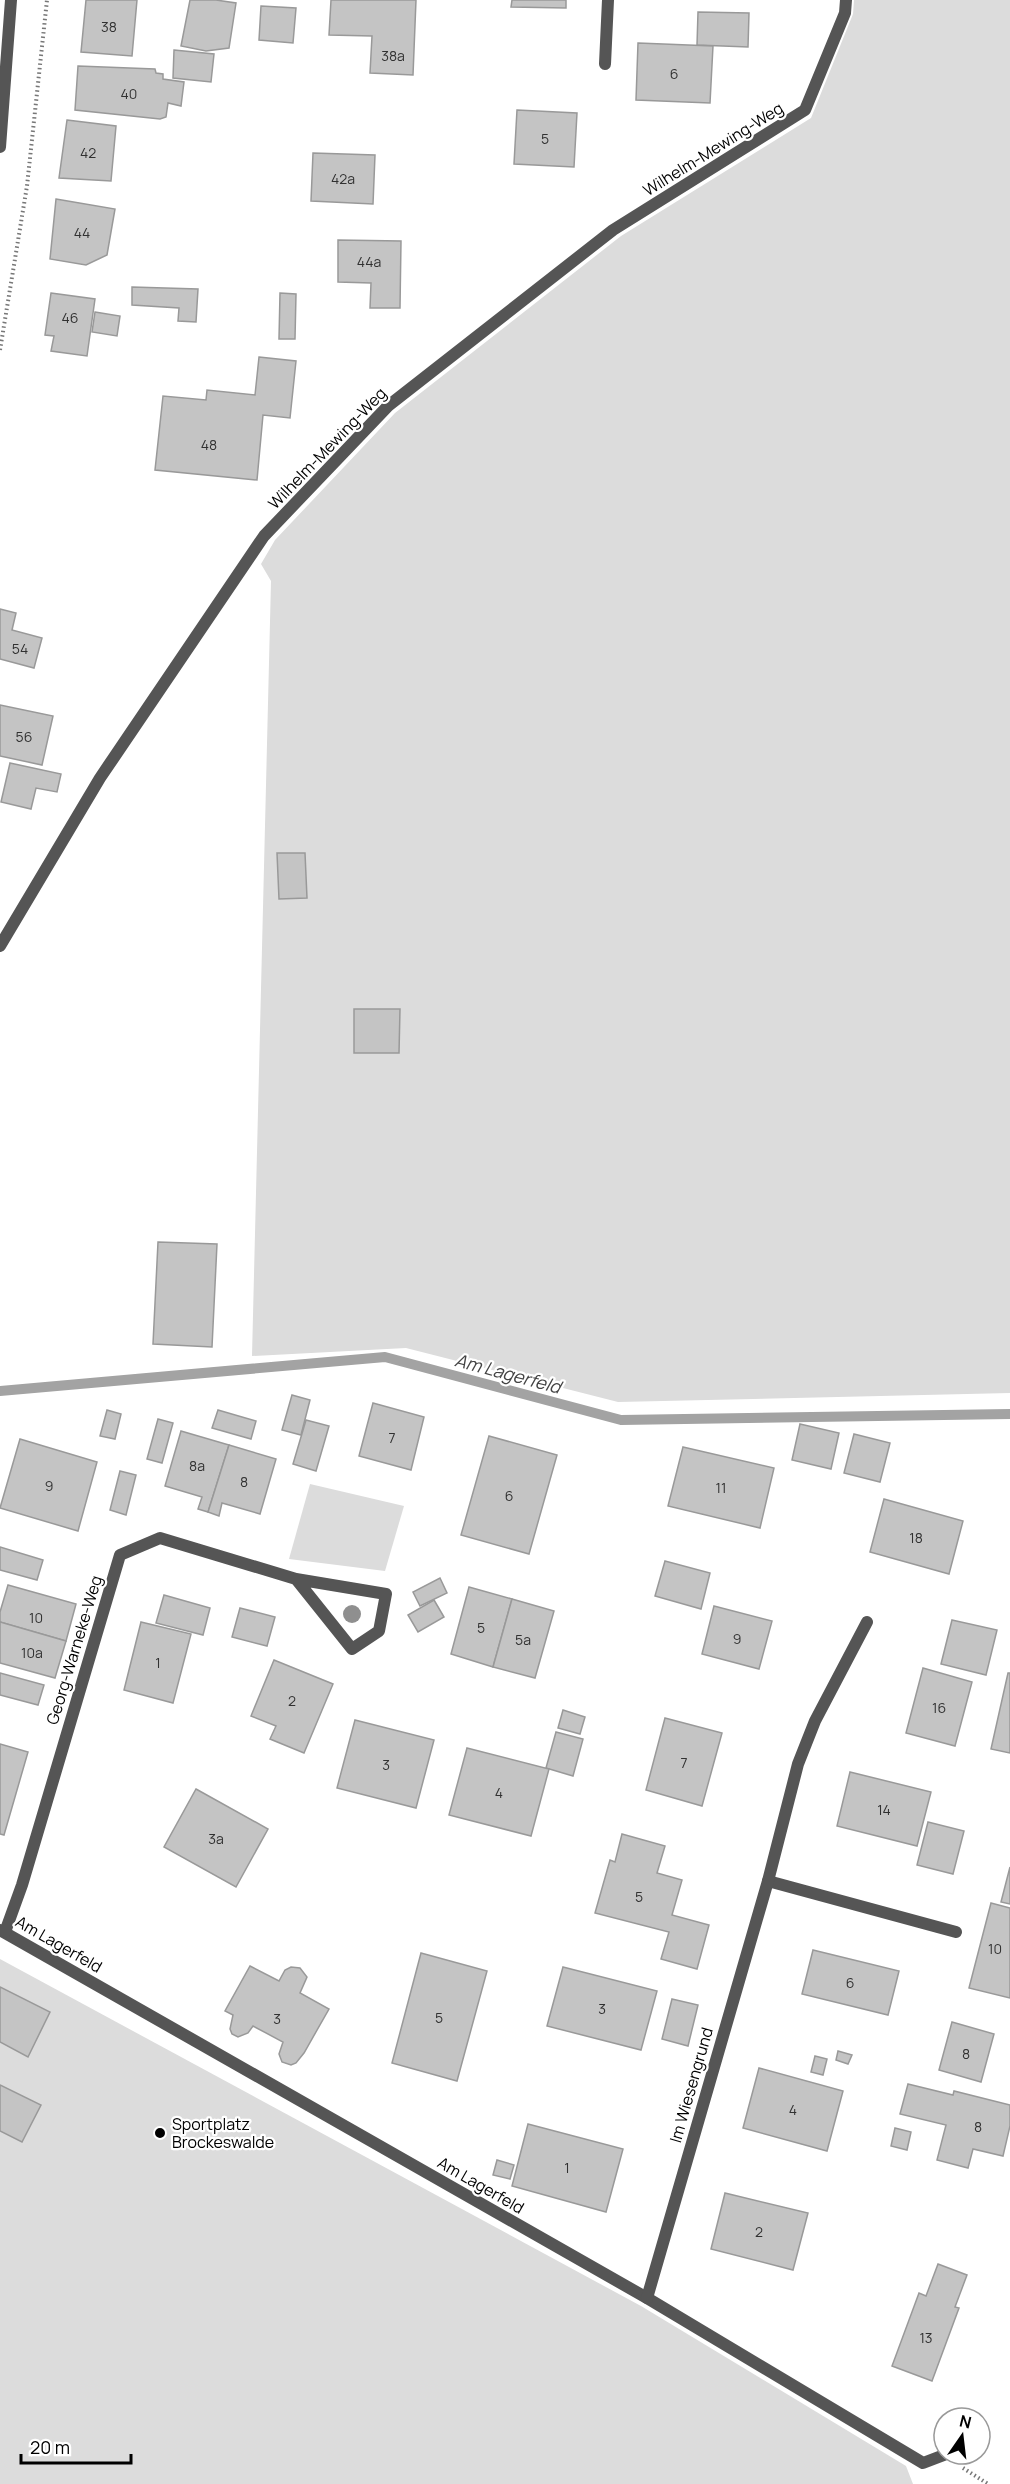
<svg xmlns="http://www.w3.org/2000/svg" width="1010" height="2484" viewBox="0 0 1010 2484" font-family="Manrope,sans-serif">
<rect width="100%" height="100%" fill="#fff"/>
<g fill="#dcdcdc">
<polygon points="854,0 1010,0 1010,1393 618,1402 406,1348 252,1356 271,581 261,564 275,540 395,413 621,236 811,118 853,14"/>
<polygon points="310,1484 404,1506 385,1571 289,1559"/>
<polygon points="0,1959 641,2306 906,2466 913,2484 0,2484"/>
</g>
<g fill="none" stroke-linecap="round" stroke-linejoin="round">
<polyline stroke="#a3a3a3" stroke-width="10" points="0,1391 385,1357 621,1420 1010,1414"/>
</g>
<g fill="#c4c4c4" stroke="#999" stroke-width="1.5">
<polygon points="86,0 137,0 132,56 81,52"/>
<polygon points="190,0 216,0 236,3 229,48 206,51 181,46"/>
<polygon points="331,0 416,0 413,75 370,73 372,36 329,35"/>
<polygon points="512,0 566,0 566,8 511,7"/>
<polygon points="261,6 296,8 293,43 259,40"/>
<polygon points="698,12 749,13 748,47 697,45"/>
<polygon points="638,43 713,46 710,103 636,100"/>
<polygon points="174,50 214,54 211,82 173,78"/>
<polygon points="78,66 155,69 156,73 163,74 163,79 184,82 181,106 168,103 166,117 160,119 75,110"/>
<polygon points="517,110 577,113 574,167 514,164"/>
<polygon points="67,120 116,126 111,181 59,178"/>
<polygon points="313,153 375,155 373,204 311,201"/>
<polygon points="56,199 115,209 107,255 86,265 50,259"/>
<polygon points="338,240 401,241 400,308 370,308 371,283 338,282"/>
<polygon points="132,287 198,289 196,322 178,321 179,308 132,305"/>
<polygon points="51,293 95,299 87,356 51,351 54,336 45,335"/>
<polygon points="280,293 296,294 295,339 279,339"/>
<polygon points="95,312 120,316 117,336 92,332"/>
<polygon points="259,357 296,361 290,418 263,415 257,480 155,470 163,396 206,400 207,390 255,395"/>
<polygon points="0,609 16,613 12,630 42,638 34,668 0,659"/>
<polygon points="0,705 53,716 42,765 0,756"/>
<polygon points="10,763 61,774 57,792 36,788 31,809 1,802"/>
<polygon points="277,853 305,853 307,898 279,899"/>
<polygon points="354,1009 400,1009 399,1053 354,1053"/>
<polygon points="158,1242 217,1244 212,1347 153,1344"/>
<polygon points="292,1395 310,1400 301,1435 282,1430"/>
<polygon points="373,1403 424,1417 411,1470 359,1456"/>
<polygon points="107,1410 121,1414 115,1439 100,1436"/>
<polygon points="218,1410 256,1421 251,1439 212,1428"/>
<polygon points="158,1419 173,1423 162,1463 147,1459"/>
<polygon points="306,1420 329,1426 316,1471 293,1464"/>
<polygon points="800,1424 839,1433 831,1469 792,1460"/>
<polygon points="181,1431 229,1445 208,1512 198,1509 202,1497 165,1486"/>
<polygon points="854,1434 890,1443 880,1482 844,1473"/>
<polygon points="489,1436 557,1455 529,1554 461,1535"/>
<polygon points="20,1439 97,1462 78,1531 0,1508"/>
<polygon points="229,1445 276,1459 260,1514 222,1503 219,1516 208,1512"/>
<polygon points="683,1447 774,1468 760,1528 668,1506"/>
<polygon points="120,1471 136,1475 126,1515 110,1510"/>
<polygon points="884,1499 963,1521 949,1574 870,1552"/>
<polygon points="0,1547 43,1560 37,1580 0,1570"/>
<polygon points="665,1561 710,1573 701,1609 655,1596"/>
<polygon points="440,1578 447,1593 420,1606 413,1592"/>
<polygon points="8,1585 76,1604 66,1641 0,1622 0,1612"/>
<polygon points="469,1587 512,1599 493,1667 451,1654"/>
<polygon points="164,1595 210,1608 203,1635 156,1623"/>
<polygon points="512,1599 554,1611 535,1678 493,1667"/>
<polygon points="434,1600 444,1617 418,1632 408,1615"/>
<polygon points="714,1606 772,1621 759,1669 702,1654"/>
<polygon points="240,1608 275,1617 267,1646 232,1637"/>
<polygon points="952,1620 997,1630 986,1675 941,1664"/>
<polygon points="0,1622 66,1641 55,1678 0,1663"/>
<polygon points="141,1622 191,1634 173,1703 124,1690"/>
<polygon points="274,1660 333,1684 304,1753 270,1739 276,1726 251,1716"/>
<polygon points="923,1668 972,1682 955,1746 906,1733"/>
<polygon points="0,1673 44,1685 38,1705 0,1695"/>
<polygon points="1008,1673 1010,1673 1010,1753 991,1749"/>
<polygon points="563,1710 585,1717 580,1734 558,1728"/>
<polygon points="665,1718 722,1733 702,1806 646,1790"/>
<polygon points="355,1720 434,1740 416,1808 337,1788"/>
<polygon points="556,1732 583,1739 573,1776 546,1768"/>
<polygon points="0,1744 28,1752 4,1835 0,1834"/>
<polygon points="467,1748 549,1769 531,1836 449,1815"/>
<polygon points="850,1772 931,1792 917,1846 837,1826"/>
<polygon points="196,1789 268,1829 236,1887 164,1847"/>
<polygon points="928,1822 964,1831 953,1874 917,1865"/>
<polygon points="622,1834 665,1846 657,1873 682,1880 672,1915 709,1925 697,1969 661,1959 669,1932 595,1913 610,1860 615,1862"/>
<polygon points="1010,1867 1010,1904 1001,1902"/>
<polygon points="991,1903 1010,1908 1010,1998 969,1988"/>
<polygon points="813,1950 899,1971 888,2015 802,1994"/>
<polygon points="421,1953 487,1971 457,2081 392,2063"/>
<polygon points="250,1966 279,1981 285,1970 291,1967 300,1968 307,1977 300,1993 329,2009 304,2053 296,2063 291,2065 282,2062 279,2054 283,2042 253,2026 248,2033 238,2037 232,2034 230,2029 233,2015 225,2011"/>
<polygon points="563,1967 657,1991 641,2050 547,2026"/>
<polygon points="0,1987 50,2012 28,2057 0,2042"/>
<polygon points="672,1999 698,2005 688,2046 662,2039"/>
<polygon points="952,2022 994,2034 981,2082 939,2070"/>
<polygon points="838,2051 852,2055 848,2064 836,2060"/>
<polygon points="815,2056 827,2059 823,2075 811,2072"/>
<polygon points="759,2068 843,2091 827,2151 743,2128"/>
<polygon points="908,2084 953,2095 954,2091 1010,2105 1010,2126 1003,2156 973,2149 968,2168 937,2160 946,2125 900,2114"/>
<polygon points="0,2085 41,2105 22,2142 0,2131"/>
<polygon points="528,2124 623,2149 606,2212 512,2186"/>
<polygon points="895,2128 911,2132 907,2150 891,2146"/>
<polygon points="497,2160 514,2165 510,2179 493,2175"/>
<polygon points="725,2193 808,2213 793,2270 711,2249"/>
<polygon points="938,2264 967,2275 955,2307 959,2308 932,2381 892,2366 919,2293 926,2296"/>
</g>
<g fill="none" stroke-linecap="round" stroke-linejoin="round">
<g stroke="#777" stroke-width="4" stroke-dasharray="1.5 3" stroke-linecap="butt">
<polyline points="0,350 27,186 47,0"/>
<polyline points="963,2468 988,2484"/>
</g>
<polyline stroke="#555" stroke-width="12" points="605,64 608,0"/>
<g stroke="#555" stroke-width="12">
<polyline points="0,946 100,778 264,536 388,406 613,230 805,110 845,13 846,0"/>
<polyline points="768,1881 956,1932"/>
<polyline points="0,1930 647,2298 923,2463 944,2455"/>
<polyline points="5,1932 22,1885 120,1555 160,1538 296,1579 352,1649 379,1631 386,1594 296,1579"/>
<polyline points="647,2298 768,1881 798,1764 815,1721 867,1622"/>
</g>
<polyline stroke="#555" stroke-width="12" points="0,147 11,0"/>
</g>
<circle fill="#8f8f8f" cx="352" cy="1614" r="9"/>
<circle fill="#000" stroke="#fff" stroke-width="2" cx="160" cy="2133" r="6"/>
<g text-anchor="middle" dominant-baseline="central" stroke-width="4.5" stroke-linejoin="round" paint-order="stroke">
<g font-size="14" fill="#313131">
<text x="109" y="26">38</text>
<text x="393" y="55">38a</text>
<text x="674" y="73">6</text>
<text x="129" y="93">40</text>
<text x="545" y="138">5</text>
<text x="88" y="152">42</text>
<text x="343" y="178">42a</text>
<text x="82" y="232">44</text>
<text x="369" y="261">44a</text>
<text x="70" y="317">46</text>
<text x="209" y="444">48</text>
<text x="20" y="648">54</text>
<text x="24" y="736">56</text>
<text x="392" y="1437">7</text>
<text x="197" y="1465">8a</text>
<text x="244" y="1481">8</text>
<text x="49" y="1485">9</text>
<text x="721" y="1487">11</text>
<text x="509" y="1495">6</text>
<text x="916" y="1537">18</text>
<text x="36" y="1617">10</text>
<text x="481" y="1627">5</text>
<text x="737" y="1638">9</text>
<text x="523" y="1639">5a</text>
<text x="32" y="1652">10a</text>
<text x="158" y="1662">1</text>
<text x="292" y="1700">2</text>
<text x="939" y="1707">16</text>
<text x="684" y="1762">7</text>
<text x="386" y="1764">3</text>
<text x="499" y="1792">4</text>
<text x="884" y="1809">14</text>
<text x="216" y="1838">3a</text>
<text x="639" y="1896">5</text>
<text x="995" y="1948">10</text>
<text x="850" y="1982">6</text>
<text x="602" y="2008">3</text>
<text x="439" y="2017">5</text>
<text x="277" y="2018">3</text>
<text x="966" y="2053">8</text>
<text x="793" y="2109">4</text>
<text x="978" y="2126">8</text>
<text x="567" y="2167">1</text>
<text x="759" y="2231">2</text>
<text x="926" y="2337">13</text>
</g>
<g font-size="16" fill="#000" stroke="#fff">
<text transform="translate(713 149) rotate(-32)">Wilhelm-Mewing-Weg</text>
<text transform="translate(327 448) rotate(-46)">Wilhelm-Mewing-Weg</text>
<text transform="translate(74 1650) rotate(-73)">Georg-Warneke-Weg</text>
<text transform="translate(59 1944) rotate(30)">Am Lagerfeld</text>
<text transform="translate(691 2085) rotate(-74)">Im Wiesengrund</text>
<text transform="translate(481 2185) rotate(30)">Am Lagerfeld</text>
</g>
<g font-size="16" fill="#000" stroke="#fff" text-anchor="start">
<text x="172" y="2124">Sportplatz<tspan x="172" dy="18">Brockeswalde</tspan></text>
</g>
<g font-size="18" font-style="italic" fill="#444" stroke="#fff">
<text transform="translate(508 1373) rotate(15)">Am Lagerfeld</text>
</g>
</g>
<g transform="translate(962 2436) rotate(14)"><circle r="28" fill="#ffffff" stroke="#999999" stroke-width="1.5"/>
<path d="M0-4.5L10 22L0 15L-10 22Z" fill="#000000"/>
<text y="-9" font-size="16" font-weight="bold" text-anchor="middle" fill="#000000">N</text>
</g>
<path d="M21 2454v9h110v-9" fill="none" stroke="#000000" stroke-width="3"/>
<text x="30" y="2454" font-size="18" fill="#000000" stroke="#ffffff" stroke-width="4.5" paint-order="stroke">20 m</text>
</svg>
